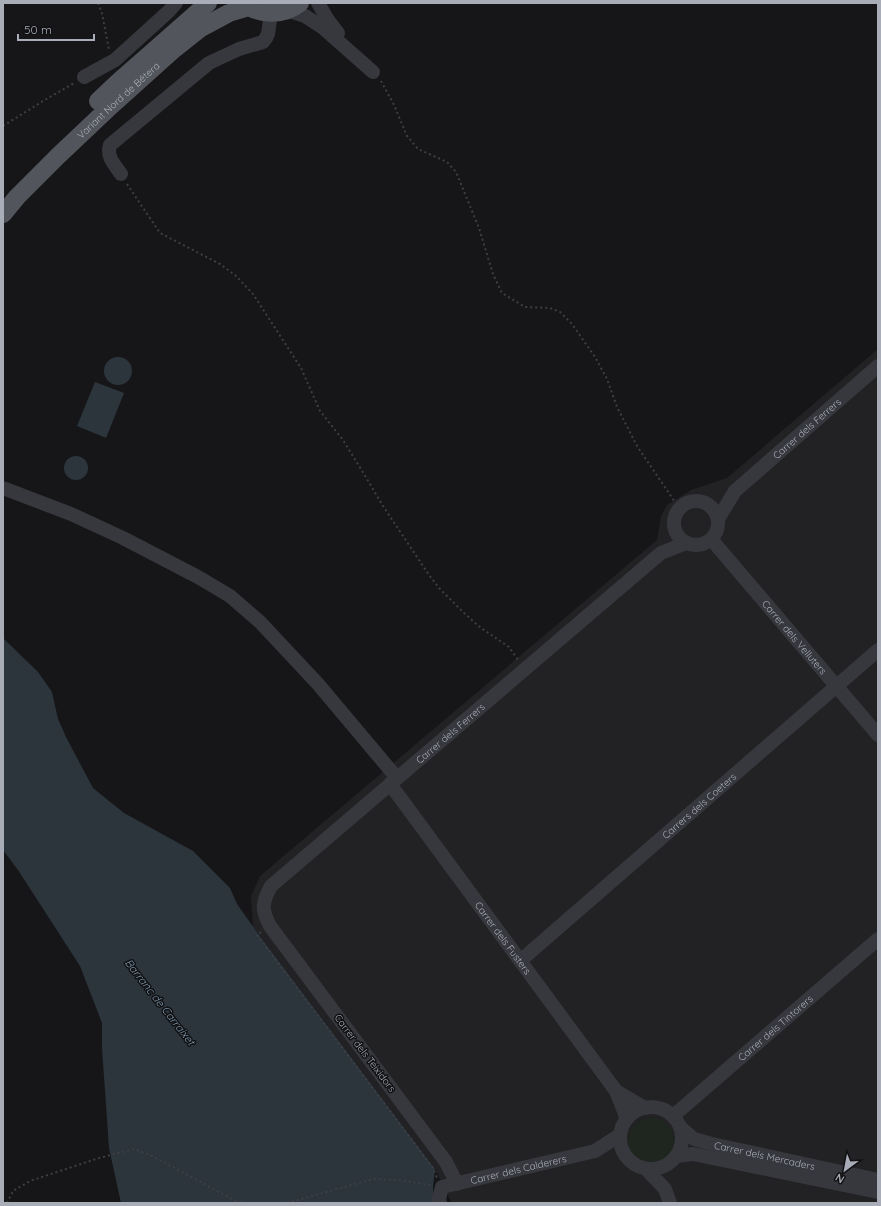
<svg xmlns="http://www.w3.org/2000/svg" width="881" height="1206" viewBox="0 0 881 1206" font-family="Quicksand,sans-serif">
<rect width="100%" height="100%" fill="#161618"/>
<polygon fill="#222225" points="878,349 878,1203 452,1203 435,1169 253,927 251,896 260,876 657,540 661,516 667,505 691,490 727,478"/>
<circle fill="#1e261f" cx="651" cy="1141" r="23"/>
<g fill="#2c353c">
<circle cx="118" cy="371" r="14"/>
<polygon points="95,382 124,393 106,438 77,426"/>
<circle cx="76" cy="468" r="12"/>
<polygon points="3,638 38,672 52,692 58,719 67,739 93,788 124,813 193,851 230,888 237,904 259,935 435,1169 433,1187 434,1203 121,1203 109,1148 102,1048 102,1023 80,966 18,870 3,850"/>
</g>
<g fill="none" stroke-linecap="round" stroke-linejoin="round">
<g stroke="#3d3f44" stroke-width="2" stroke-dasharray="2 3" stroke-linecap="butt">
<polyline points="98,3 102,13 109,50"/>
<polyline points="381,81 394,105 407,136 418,149 447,162 456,172 479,228 493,274 502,293 525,307 550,308 560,312 572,324 595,357 607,379 617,407 637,446 679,508"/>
<polyline points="3,126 43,101 74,83"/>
<polyline points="127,184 160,233 220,264 236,276 253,294 301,368 320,411 343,440 361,469 383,506 429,575 440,589 464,613 481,628 509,647 518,660"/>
<polyline points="261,932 257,935 433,1168 437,1178"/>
<polyline points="7,1203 13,1191 30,1181 99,1158 134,1149 152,1156 234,1200 243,1203"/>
<polyline points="287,1203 373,1179 399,1180 430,1185"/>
</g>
<g stroke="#37383d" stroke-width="14">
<polyline points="318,3 328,20 338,33"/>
<polyline points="287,10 305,16 322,27 373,72"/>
<polyline points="84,77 115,60 169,11 176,3"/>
<path d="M121 174C115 165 106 157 110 145L209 63 239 49 263 42 266 38 268 34 271 13"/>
<polyline points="3,488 71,514 123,538 198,577 230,596 260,622 318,684 397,778"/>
<circle cx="696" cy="523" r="22"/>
<path id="s1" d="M718 519 735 491 878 366"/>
<path id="s2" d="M711 539 878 735"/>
<path id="s3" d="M390 784 616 1091 627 1119"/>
<path id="s4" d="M520 961 878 650"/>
<polyline points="616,1091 645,1108"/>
<circle cx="651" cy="1138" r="31"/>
<path id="s5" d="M673 1116 878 939"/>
<path id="s6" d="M680 1127 694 1139 712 1144 878 1180"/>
<polyline points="676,1156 693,1154 878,1192"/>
<polyline points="646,1169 665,1189 670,1203"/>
<path id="s7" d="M457 1184 446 1162 270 926C261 909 262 903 271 886L661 553 686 543"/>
<path id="s8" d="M440 1203 439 1199 442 1187 595 1151 620 1135"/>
</g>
<g stroke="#53555c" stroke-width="18">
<path d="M243 3C260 16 284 16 300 3"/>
<polyline points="98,101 117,83 208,3"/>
<path id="s9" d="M3 214 17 197 58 156 113 104 172 51 201 28 229 13 249 7"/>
</g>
</g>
<g text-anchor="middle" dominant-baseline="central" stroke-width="3" stroke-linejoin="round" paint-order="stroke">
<g font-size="10" fill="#a8adb8" stroke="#111113">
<text stroke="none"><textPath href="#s9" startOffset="162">Variant Nord de Bétera</textPath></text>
<text stroke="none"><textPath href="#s1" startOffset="128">Carrer dels Ferrers</textPath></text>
<text stroke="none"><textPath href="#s2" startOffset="129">Carrer dels Velluters</textPath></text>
<text stroke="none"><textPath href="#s7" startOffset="597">Carrer dels Ferrers</textPath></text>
<text stroke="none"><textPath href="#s4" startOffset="237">Carrers dels Coeters</textPath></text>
<text stroke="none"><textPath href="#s3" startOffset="191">Carrer dels Fusters</textPath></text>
<text stroke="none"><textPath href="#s5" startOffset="135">Carrer dels Tintorers</textPath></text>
<text transform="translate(365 1053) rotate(53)">Carrer dels Teixidors</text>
<text stroke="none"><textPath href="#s6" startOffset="91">Carrer dels Mercaders</textPath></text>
<text stroke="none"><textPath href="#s8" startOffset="95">Carrer dels Calderers</textPath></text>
</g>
<g font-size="11" font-style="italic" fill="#7f9bb3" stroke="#111113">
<text transform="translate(160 1002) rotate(52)">Barranc de Carraixet</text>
</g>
</g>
<rect width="881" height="1206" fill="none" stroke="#a8adb8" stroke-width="8"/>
<g transform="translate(845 1170) rotate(212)" stroke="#111113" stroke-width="3" paint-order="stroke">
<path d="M0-3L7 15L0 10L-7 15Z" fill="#a8adb8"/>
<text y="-6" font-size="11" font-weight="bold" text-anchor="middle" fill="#a8adb8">N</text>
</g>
<path d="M18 34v6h76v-6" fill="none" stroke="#a8adb8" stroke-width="2"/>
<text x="24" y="34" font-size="12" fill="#a8adb8" stroke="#111113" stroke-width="3" paint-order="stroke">50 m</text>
</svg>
